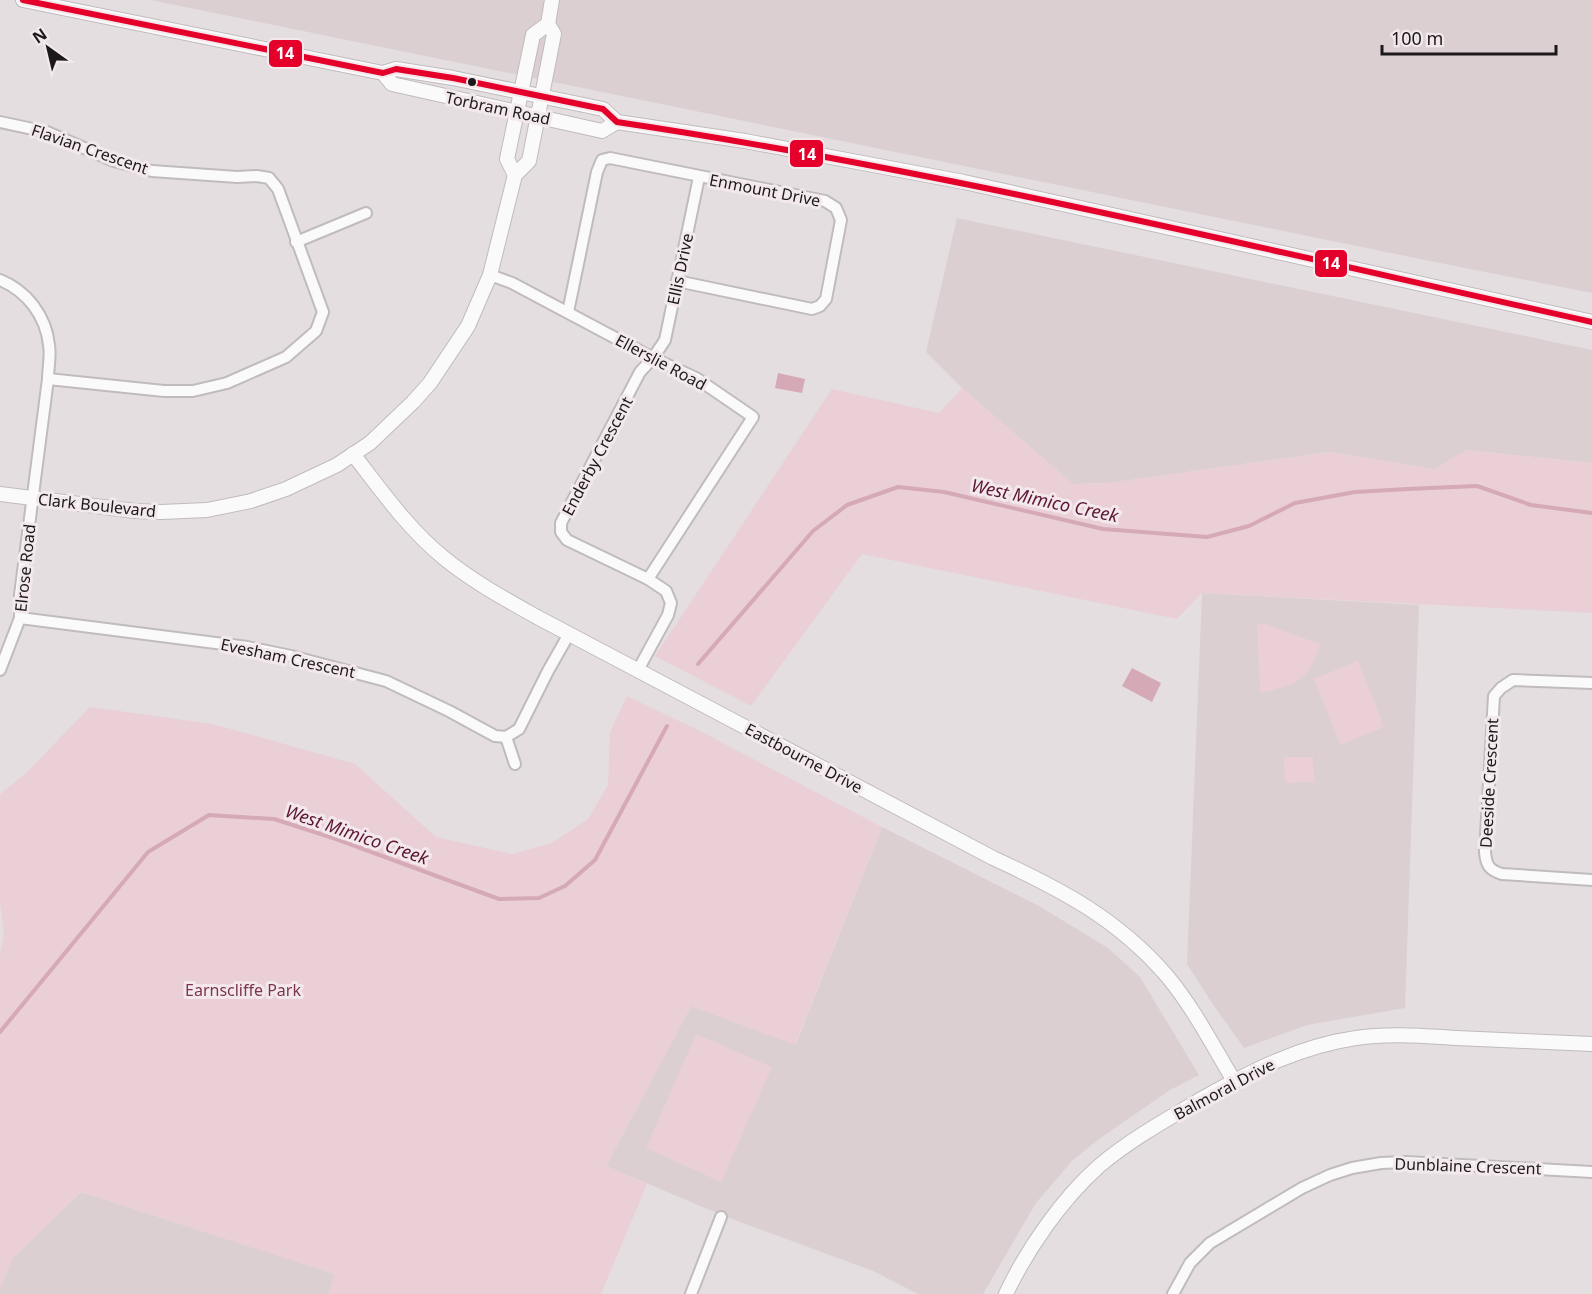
<svg xmlns="http://www.w3.org/2000/svg" width="1592" height="1294" viewBox="0 0 1592 1294" font-family="'Noto Sans',sans-serif">
<rect width="100%" height="100%" fill="#e4dee0"/>
<g fill="#dbcfd2">
<polygon points="151,0 1592,0 1592,293 1430,261"/>
<polygon points="957,218 1592,350 1592,463 1467,450 1435,469 1329,452 1109,483 1073,484 962,388 926,352"/>
<polygon points="1202,593 1419,605 1405,1008 1307,1025 1244,1048 1212,1003 1187,964"/>
<polygon points="882,827 1039,906 1108,948 1140,977 1199,1075 1170,1090 1099,1139 1072,1161 1036,1203 983,1294 918,1294 873,1271 724,1216 606,1166 691,1006 796,1044"/>
<polygon points="81,1192 335,1274 329,1294 0,1294 0,1288 13,1258"/>
</g>
<g fill="#eacfd7">
<polygon points="962,388 1073,484 1109,483 1329,452 1435,469 1466,450 1592,463 1592,613 1202,593 1177,619 862,554 751,706 655,656 832,389 939,413"/>
<path d="M1262 623 1320 644C1310 681 1295 685 1260 693L1257 625Z"/>
<polygon points="1358,661 1384,727 1340,745 1314,679"/>
<polygon points="627,696 702,732 882,827 795,1045 691,1006 606,1166 647,1184 601,1294 329,1294 334,1274 81,1192 13,1258 0,1288 0,956 4,934 0,902 0,794 26,773 90,707 213,724 355,764 436,837 512,854 552,843 588,819 608,785 610,732"/>
<polygon points="1284,757 1313,757 1314,782 1285,783"/>
<polygon points="696,1034 772,1067 721,1182 646,1148"/>
</g>
<g fill="#d5a9b6">
<polygon points="778,373 805,379 802,393 775,388"/>
<polygon points="1132,668 1161,683 1152,702 1122,686"/>
</g>
<g fill="none" stroke-linecap="round" stroke-linejoin="round">
<g stroke="#d5a9b6" stroke-width="4">
<polyline points="698,664 813,531 847,505 898,487 944,492 1103,529 1207,537 1249,526 1295,503 1355,492 1408,489 1477,486 1531,505 1592,513"/>
<polyline points="0,1032 148,852 209,815 274,819 336,839 499,899 539,898 565,886 595,860 667,726"/>
</g>
<g stroke="#c0bbbc" stroke-width="14">
<g id="street">
<polyline points="0,122 47,132 114,161 152,171 237,177 257,176 269,178 278,189 323,312 316,331 286,357 227,383 193,391 164,391 48,379"/>
<polyline points="296,242 366,213"/>
<polyline points="490,275 512,283 653,358 696,378 753,417 648,579"/>
<path d="M0 280C27 291 46 316 49 345 51 356 48 368 48 379L20 595V618L0 670"/>
<polyline points="568,312 597,172 602,160 610,158 825,201 836,208 841,220 826,299 820,306 812,309 677,281"/>
<polyline points="20,618 247,647 291,656 386,681 449,711 495,736 506,737 519,729 548,671 569,634"/>
<polyline points="638,670 668,615 671,603 666,591 648,579 567,540 561,532 561,523 640,372 653,358 665,340 699,177"/>
<path d="M1592 683 1513 680 1501 688 1494 696 1485 852C1486 865 1489 870 1502 874L1592 880"/>
<polyline points="506,737 515,764"/>
<polyline points="691,1294 721,1217"/>
<polyline points="1173,1294 1190,1263 1210,1243 1302,1188 1330,1175 1352,1168 1381,1163 1406,1162 1592,1172"/>
</g>
</g>
<g stroke="#c0bbbc" stroke-width="16">
<g id="secondary">
<polyline points="23,0 383,73 396,69 453,78 603,109 617,122 745,141 964,182 1592,322"/>
<polyline points="383,73 392,84 602,131 617,122"/>
<polyline points="515,175 507,159 533,35 548,24 552,0"/>
<path d="M353 454C381 490 408 529 444 558 472 581 505 599 537 617L993 858C1060 889 1117 918 1167 976 1193 1007 1213 1046 1234 1081"/>
<polyline points="0,494 135,511 161,512 207,510 251,501 286,489 337,465 370,443 413,402 430,383 468,326 490,275 515,175 529,161 554,34 548,24"/>
<path d="M1006 1294C1027 1249 1062 1199 1099 1166 1131 1139 1169 1118 1205 1097 1253 1070 1301 1046 1356 1038 1389 1033 1423 1036 1456 1038 1501 1040 1547 1042 1592 1044"/>
</g>
</g>
<use href="#street" stroke="#fbfafa" stroke-width="10"/>
<use href="#secondary" stroke="#fbfafa" stroke-width="14"/>
<g stroke="#f3e9ec" stroke-width="10">
<path id="bus-1" d="M23 0 383 73 396 69 453 78 603 109 617 122C945 171 1268 250 1592 322"/>
</g>
<use href="#bus-1" stroke="#e4002b" stroke-width="6"/>
</g>
<circle fill="#1c191a" stroke="#f3e9ec" stroke-width="2" cx="472" cy="82" r="5"/>
<g text-anchor="middle" dominant-baseline="central" stroke-width="6" stroke-linejoin="round" paint-order="stroke">
<g font-size="16" fill="#1c191a" stroke="#f3e9ec">
<text transform="translate(498 108) rotate(12)">Torbram Road</text>
<text transform="translate(90 149) rotate(19)">Flavian Crescent</text>
<text transform="translate(765 190) rotate(11)">Enmount Drive</text>
<text transform="translate(680 269) rotate(-78)">Ellis Drive</text>
<text transform="translate(661 362) rotate(28)">Ellerslie Road</text>
<text transform="translate(597 456) rotate(-62)">Enderby Crescent</text>
<text transform="translate(97 505) rotate(6)">Clark Boulevard</text>
<text transform="translate(25 568) rotate(-84)">Elrose Road</text>
<text transform="translate(288 658) rotate(12)">Evesham Crescent</text>
<text transform="translate(804 758) rotate(28)">Eastbourne Drive</text>
<text transform="translate(1489 783) rotate(-87)">Deeside Crescent</text>
<text transform="translate(1224 1089) rotate(-28)">Balmoral Drive</text>
<text transform="translate(1468 1166) rotate(2)">Dunblaine Crescent</text>
</g>
<g font-size="16" fill="#7e3450" stroke="#f3e9ec">
<text x="243" y="990">Earnscliffe Park</text>
</g>
<g font-size="18" font-style="italic" fill="#5d1634" stroke="#f3e9ec">
<text transform="translate(1045 500) rotate(12)">West Mimico Creek</text>
<text transform="translate(357 834) rotate(19)">West Mimico Creek</text>
</g>
</g>
<g stroke="#f3e9ec" stroke-width="2">
<rect x="268" y="39" width="35" height="29" rx="6" fill="#e4002b"/>
<rect x="789" y="139" width="35" height="29" rx="6" fill="#e4002b"/>
<rect x="1314" y="249" width="34" height="29" rx="6" fill="#e4002b"/>
</g>
<g font-size="16" text-anchor="middle" font-weight="bold" fill="#fff">
<text x="285" y="59">14</text>
<text x="807" y="160">14</text>
<text x="1331" y="269">14</text>
</g>
<g transform="translate(48 48) rotate(326)" stroke="#f3e9ec" stroke-width="4.5" paint-order="stroke">
<path d="M0-4.5L10 22L0 15L-10 22Z" fill="#1c191a"/>
<text y="-9" font-size="16" font-weight="bold" text-anchor="middle" fill="#1c191a">N</text>
</g>
<path d="M1382 45v9h174v-9" fill="none" stroke="#1c191a" stroke-width="3"/>
<text x="1391" y="45" font-size="18" fill="#1c191a" stroke="#f3e9ec" stroke-width="4.5" paint-order="stroke">100 m</text>
</svg>
